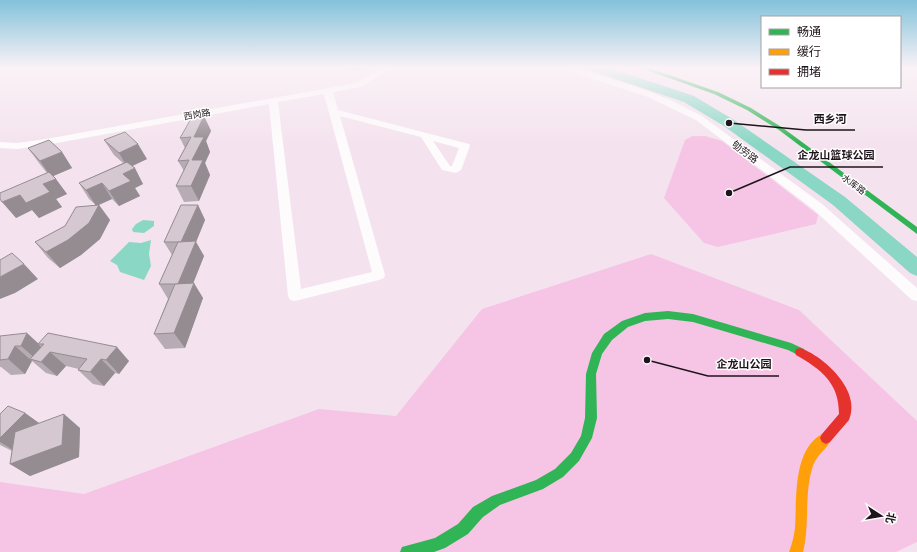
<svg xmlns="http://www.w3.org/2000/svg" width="917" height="552" viewBox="0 0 917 552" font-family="Montserrat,'Noto Sans SC',sans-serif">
<rect width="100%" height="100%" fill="#f4e3ee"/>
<g fill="#f6c4e4">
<polygon points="692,136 705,136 722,141 818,215 816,224 718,247 704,243 664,198 685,140"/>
<polygon points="651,254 799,310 917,421 917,542 896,552 0,552 0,482 84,494 319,409 396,416 482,309"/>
</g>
<g fill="#8ad7c5">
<polygon points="143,220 154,221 154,226 144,233 133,232 132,229 136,224"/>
<polygon points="151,240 149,254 151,266 144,280 120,272 117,265 110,261 129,242 141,243"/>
</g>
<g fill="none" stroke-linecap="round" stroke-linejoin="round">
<polygon fill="#8ad7c5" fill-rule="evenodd" points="588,67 607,67 694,96 734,120 845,197 917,257 917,276 910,273 833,205 724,126 684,102 589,70"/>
<g fill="#fdfbfc" fill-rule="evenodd">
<path d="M384 67H394L361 87 333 92 338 110 469 144 470 146 461 170 456 173 442 170 421 137 340 116 385 275 384 278 379 280 295 301 290 300 288 296 269 104 46 145 17 149 0 148V142L17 143 46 139 356 83ZM324 94 372 272 301 289 278 102ZM433 141 459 148 452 166H450Z"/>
<polygon points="561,67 573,67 637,87 670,100 702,116 822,204 917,288 917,301 912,300 814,210 696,120 648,97 562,69"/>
</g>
<g fill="#30b455" fill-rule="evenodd">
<polygon points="638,67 646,67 718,92 751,108 783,128 917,227 917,234 779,130 747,110 714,94"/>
<polygon points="668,311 693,314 791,343 804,349 805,352 804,355 800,356 788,350 693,322 668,319 645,321 628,327 612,340 602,354 596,374 597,418 592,438 579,461 563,477 543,489 500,505 483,517 468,534 445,548 434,552 400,552 402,547 435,538 458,524 473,507 492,496 536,480 555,469 571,453 581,436 585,418 586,374 592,353 604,334 622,321 645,313"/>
</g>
<path fill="#ff9f0a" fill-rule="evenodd" d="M826 432 830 434 832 438C827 450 815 455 812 469 804 496 810 525 803 552H789C792 544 794 536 795 528 797 499 792 446 826 432Z"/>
<path fill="#e5322d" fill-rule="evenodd" d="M800 348C824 356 862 391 849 420L830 442 826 444 822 442 820 438 822 434 839 414C839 383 822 370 796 355L795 352 796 349Z"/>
</g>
<g fill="#b7acb3">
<polygon points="344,67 373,67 365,71 361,70 351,71 344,69"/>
<polygon points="204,116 211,131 206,141 210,152 205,163 210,175 199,201 184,202 176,186 184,171 178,161 185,148 180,138"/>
<polygon points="104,140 147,159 132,166 143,184 135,188 140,196 119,206 112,199 99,205 110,220 100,239 81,255 60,268 48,258 35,242 65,226 96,205 89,199 79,183 123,163 114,155"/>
<polygon points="28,148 62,152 72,168 53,176 67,194 56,199 62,207 39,218 32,210 16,218 47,173 39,163"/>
<polygon points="198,205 205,220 196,242 204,256 193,283 203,298 185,348 165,349 154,334 168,299 159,284 172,255 164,242"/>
<polygon points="48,333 129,361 119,374 115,373 104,386 93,384 78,370 79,369 66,366 57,376 46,373 32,361 25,374 11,375 1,367 0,367 0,336 39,344"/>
<polygon points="25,413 39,423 80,428 79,457 30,476 10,464 12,451 0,445 0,414"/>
</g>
<g fill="#958c92">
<polygon points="351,67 361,67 361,70 351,71"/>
<polygon points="364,67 373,67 365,71"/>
<polygon points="204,116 211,131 206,141 210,152 205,163 210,175 199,201 191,186 194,137"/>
<polygon points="138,144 147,159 128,168 119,153"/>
<polygon points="62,152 72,168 51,177 40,161"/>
<polygon points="135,168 143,184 135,188 140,196 119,206 109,191 123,174"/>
<polygon points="56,179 67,194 56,199 62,207 39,218 26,203 43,184"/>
<polygon points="102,183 112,199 96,206 86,190"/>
<polygon points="20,195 32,210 16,218 2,202"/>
<polygon points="99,205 110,220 100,239 81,255 60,268 46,252"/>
<polygon points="198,205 205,220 196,242 204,256 187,299 178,284 181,242"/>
<polygon points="24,264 38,279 15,293 0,299 0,277"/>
<polygon points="194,283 203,298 185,348 174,333"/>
<polygon points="27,333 39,344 38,344 43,349 37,360 21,346"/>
<polygon points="15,346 32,361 25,374 8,359"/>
<polygon points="117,347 129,361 119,374 106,360"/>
<polygon points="50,352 66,366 57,376 41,362"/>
<polygon points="101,359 115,373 104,386 90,372"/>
<polygon points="25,413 43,426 18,453 0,442 0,438"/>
<polygon points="64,414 80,428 79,457 30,476 10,464"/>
</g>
<g fill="#d5c8d0" stroke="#958c92">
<polygon points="204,116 194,137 204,137 192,160 203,160 191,186 176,186 189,160 178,161 191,137 180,138 192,117"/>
<polygon points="125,132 138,144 119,153 104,140"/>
<polygon points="49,140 62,152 40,161 28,148"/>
<polygon points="127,162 135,168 123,174 131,181 109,191 102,183 86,190 79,183"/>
<polygon points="49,172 56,179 43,184 50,192 26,203 20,195 2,202 0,199 0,193"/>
<polygon points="99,205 89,223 68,240 46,252 35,242 65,226 76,207"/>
<polygon points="181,205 198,205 181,242 164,242"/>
<polygon points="196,241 178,284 159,284 178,242"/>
<polygon points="12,253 24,264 0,277 0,260"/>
<polygon points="194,283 174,333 154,334 175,284"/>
<polygon points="27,333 21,346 15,346 8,359 0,360 0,336"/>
<polygon points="48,333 117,347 106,360 101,359 90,372 78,370 87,359 50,352 41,362 30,359 44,344 38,344"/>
<polygon points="8,406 25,413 0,438 0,414"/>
<polygon points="64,414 62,445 10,464 15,432"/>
</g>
<linearGradient id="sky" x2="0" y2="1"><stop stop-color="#82c2da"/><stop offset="0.47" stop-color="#faf2f7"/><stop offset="1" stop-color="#faf2f7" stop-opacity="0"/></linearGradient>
<rect width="917" height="144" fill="url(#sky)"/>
<g text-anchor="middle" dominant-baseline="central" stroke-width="3" stroke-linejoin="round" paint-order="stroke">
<g font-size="9" fill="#1f141b" stroke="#fff">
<text transform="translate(197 114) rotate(-10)">西岗路</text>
<text transform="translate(854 184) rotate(37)">水库路</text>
</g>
<g font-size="10" fill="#1f141b" stroke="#fff">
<text transform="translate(745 152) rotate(37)">劬劳路</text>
</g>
</g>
<path fill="none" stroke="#1f141b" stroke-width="1.5" d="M729 123L806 130H855M729 193L790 167H883M647 360L708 376H779"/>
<g fill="#1f141b" stroke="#fff" stroke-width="1.5">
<circle cx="729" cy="123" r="4"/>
<circle cx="729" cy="193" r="4"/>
<circle cx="647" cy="360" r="4"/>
</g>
<g font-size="11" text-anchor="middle" font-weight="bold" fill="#1f141b" stroke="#fff" stroke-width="3" stroke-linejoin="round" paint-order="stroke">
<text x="830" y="123">西乡河</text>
<text x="836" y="159">企龙山篮球公园</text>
<text x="744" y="368">企龙山公园</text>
</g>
<rect x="761" y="16" width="140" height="72" fill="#ffffff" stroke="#a5a1a4"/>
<rect x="769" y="29" width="20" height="6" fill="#30b455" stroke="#a5a1a4"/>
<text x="797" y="36" font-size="12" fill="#1f141b">畅通</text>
<rect x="769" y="49" width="20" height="6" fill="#ff9f0a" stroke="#a5a1a4"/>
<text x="797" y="56" font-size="12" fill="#1f141b">缓行</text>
<rect x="769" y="69" width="20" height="6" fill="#e5322d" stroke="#a5a1a4"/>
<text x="797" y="76" font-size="12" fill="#1f141b">拥堵</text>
<g transform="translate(881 516) rotate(102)" stroke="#ffffff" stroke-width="3" paint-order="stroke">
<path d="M0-3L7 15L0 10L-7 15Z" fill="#1f141b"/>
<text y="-6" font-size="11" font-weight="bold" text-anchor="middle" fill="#1f141b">北</text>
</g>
</svg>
